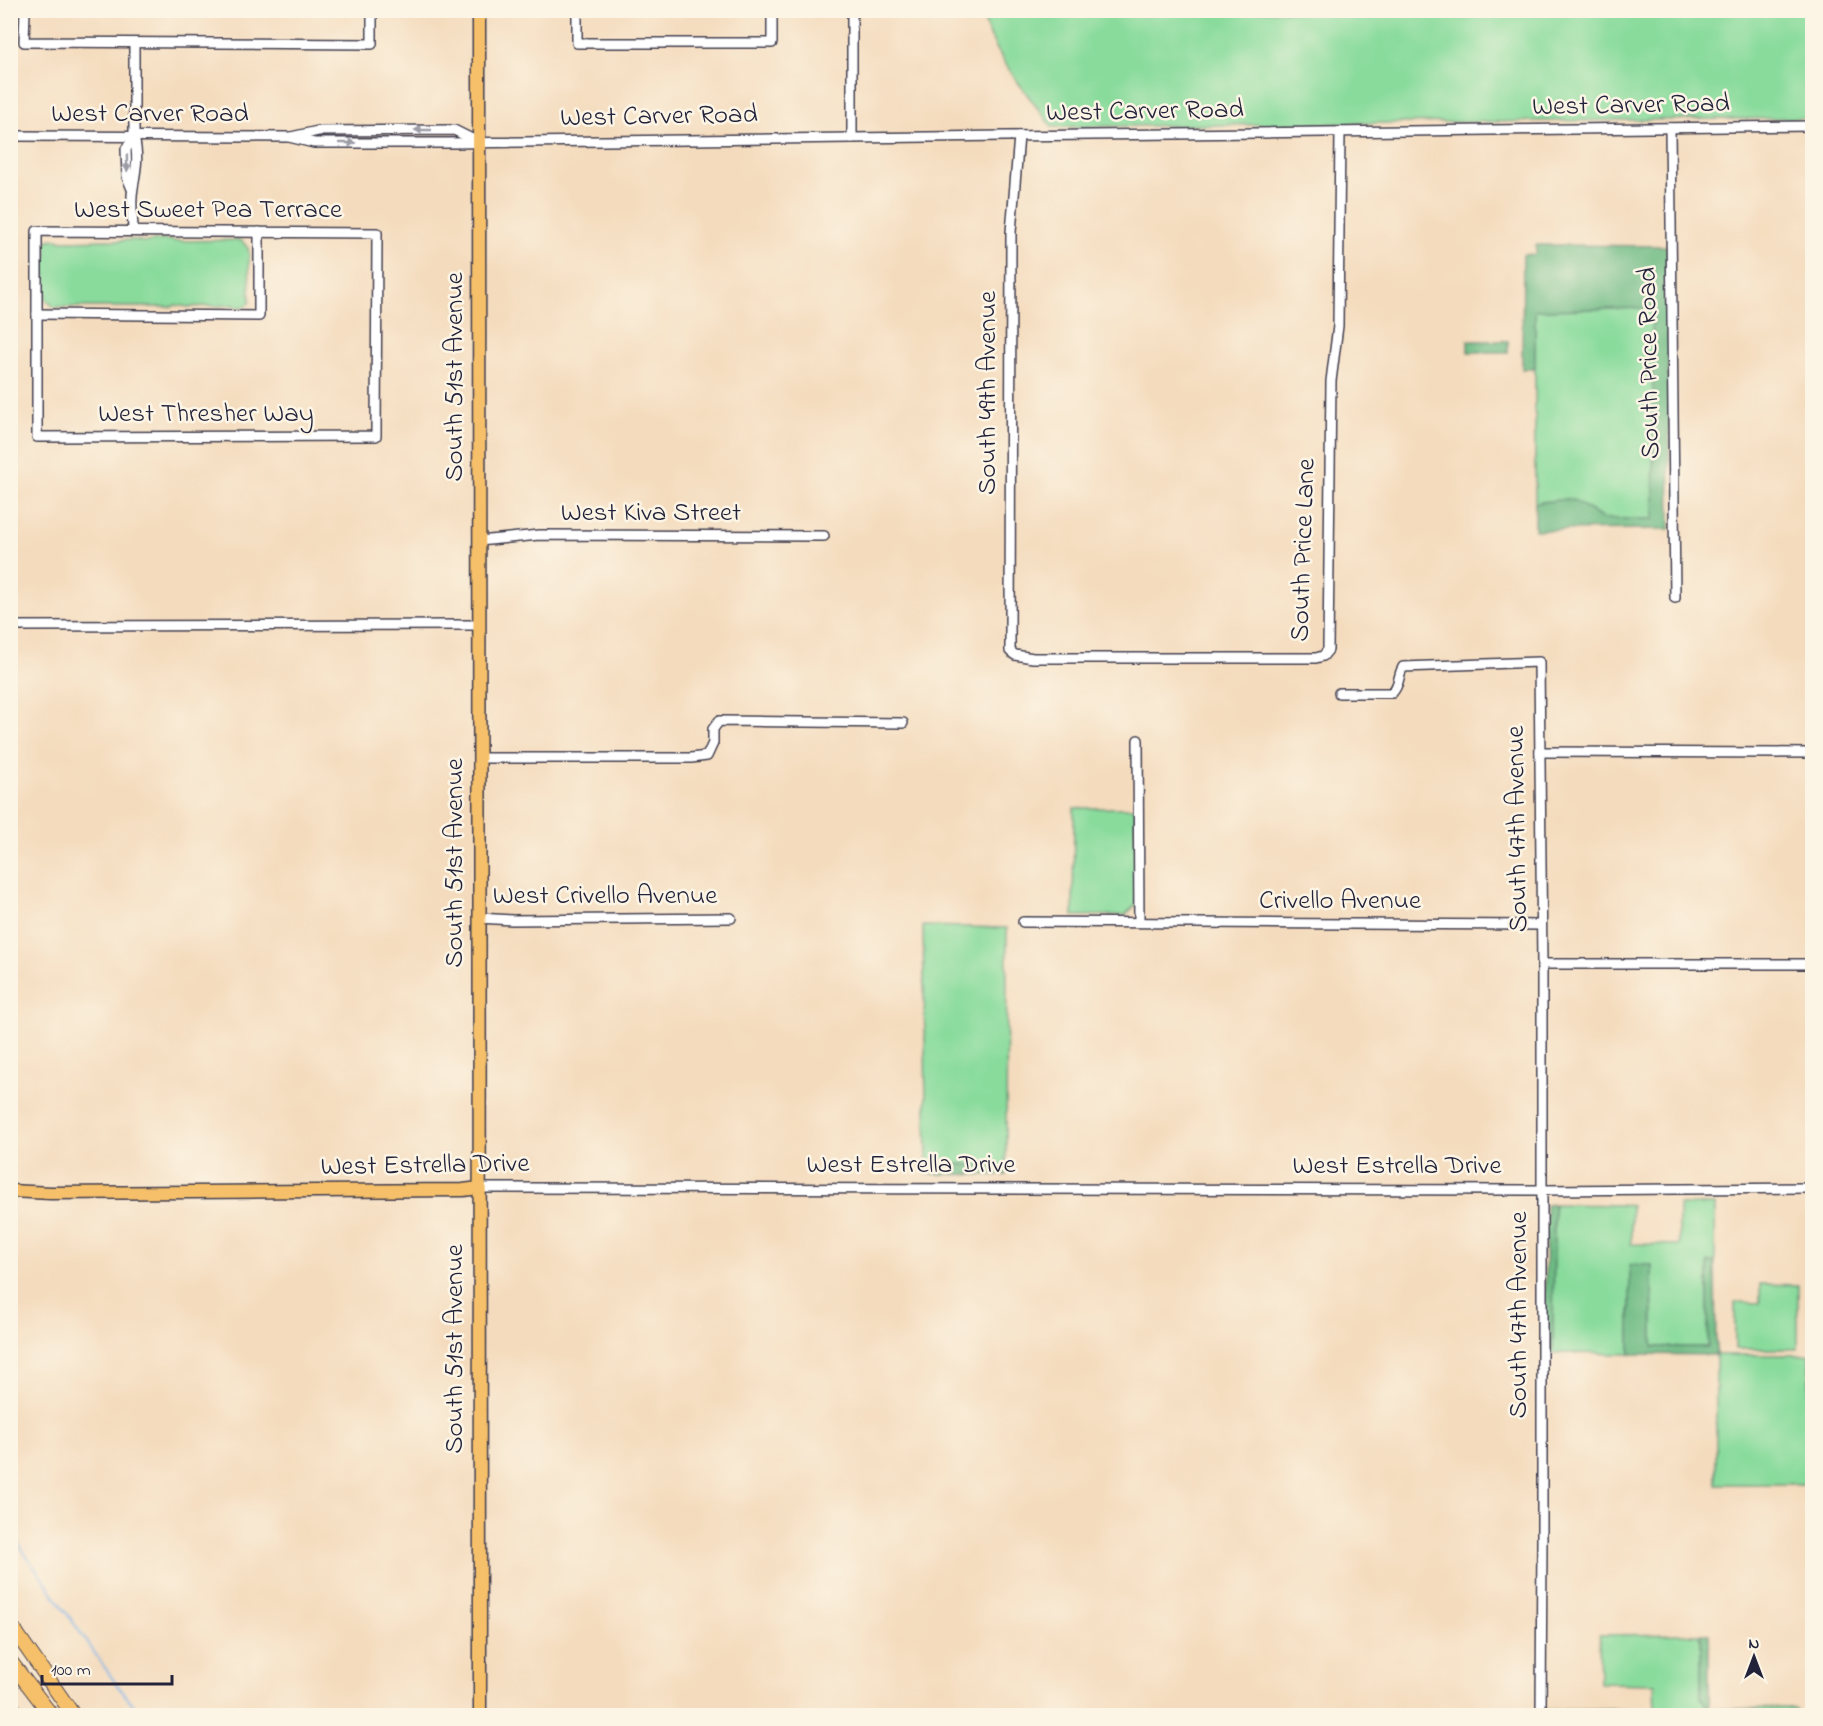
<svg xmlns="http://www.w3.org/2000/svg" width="1823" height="1726" viewBox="0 0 1823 1726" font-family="'Indie Flower',sans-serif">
<rect width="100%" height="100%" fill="#fcf5e5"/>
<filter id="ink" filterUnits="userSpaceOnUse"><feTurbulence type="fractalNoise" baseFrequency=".0167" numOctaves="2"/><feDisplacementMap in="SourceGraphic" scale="12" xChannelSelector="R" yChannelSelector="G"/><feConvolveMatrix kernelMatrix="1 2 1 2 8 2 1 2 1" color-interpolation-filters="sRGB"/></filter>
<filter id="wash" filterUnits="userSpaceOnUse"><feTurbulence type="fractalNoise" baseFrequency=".008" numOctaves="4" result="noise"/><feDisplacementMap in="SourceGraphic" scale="24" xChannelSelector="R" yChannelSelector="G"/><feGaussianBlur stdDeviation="1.35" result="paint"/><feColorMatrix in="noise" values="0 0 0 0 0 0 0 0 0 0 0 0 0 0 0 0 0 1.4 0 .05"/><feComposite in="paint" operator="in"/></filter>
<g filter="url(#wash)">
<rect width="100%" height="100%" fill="#f4dbbd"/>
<g fill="#89db9c" stroke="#567e6c" stroke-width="1.5">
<path d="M982 11H1812V118L1052 127C1026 92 991 53 982 11Z"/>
<path d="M57 239 62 241 110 240C117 242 122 240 130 240 135 239 139 241 144 242 155 242 162 237 174 241L241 240 248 248 249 252 250 302 245 307H238L234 305 188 307 176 305 171 307H54L45 299V262C47 256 47 250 45 245L48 240Z"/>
<polygon points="1652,308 1654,519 1603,519 1575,501 1568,499 1535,503 1535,310"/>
<polygon points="1074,808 1135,808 1136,905 1125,915 1073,916"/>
<polygon points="923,926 1007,928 1006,1165 927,1164"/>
<polygon points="1554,1204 1631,1205 1631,1244 1679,1245 1679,1205 1715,1205 1715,1262 1708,1262 1708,1347 1653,1347 1652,1265 1631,1265 1630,1354 1553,1353"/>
<polygon points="1760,1284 1798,1285 1798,1349 1735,1349 1735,1302 1760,1303"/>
<polygon points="1716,1355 1809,1355 1809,1450 1812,1451 1812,1484 1716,1484"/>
<polygon points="1701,1634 1701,1697 1709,1709 1656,1710 1655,1684 1600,1683 1599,1635"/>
<polygon points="1795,1708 1800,1715 1727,1716 1728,1709"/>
</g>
<g fill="#6ebb84" stroke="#486e60" stroke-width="1.5">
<polygon points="1536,245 1667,246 1670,529 1535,530 1535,503 1567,499 1575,501 1603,519 1654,519 1652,308 1535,310 1535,369 1522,369 1523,255 1536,254"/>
<rect x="1468" y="341" width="40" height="11"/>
<polygon points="927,1164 1006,1165 1006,1175 927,1174"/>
<polygon points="1554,1204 1553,1353 1544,1353 1546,1205"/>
<polygon points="1708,1262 1715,1262 1716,1355 1630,1354 1630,1265 1652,1265 1653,1347 1708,1347"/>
<polygon points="1701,1634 1709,1634 1709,1709 1728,1709 1727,1716 1544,1716 1544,1710 1708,1709 1701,1697"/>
</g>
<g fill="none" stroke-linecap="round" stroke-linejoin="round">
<polyline stroke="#76b1e7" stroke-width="2" points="10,1532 117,1685 143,1716"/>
</g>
</g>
<g filter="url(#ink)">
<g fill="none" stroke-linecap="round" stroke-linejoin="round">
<g stroke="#423e4e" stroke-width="12">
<g id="minor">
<polyline points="25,10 24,42 372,44 372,10"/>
<polyline points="577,10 577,43 772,43 772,10"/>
<polyline points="852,10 852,138"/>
<polyline points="1670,128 1675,598"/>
<polyline points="10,136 289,137 314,143 447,143 1812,126"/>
<polyline points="1019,136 1011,232 1010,651 1015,655 1033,658 1316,658 1323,656 1328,650 1331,381 1338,326 1340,132"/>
<polyline points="291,137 318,131 454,130 476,141"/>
<polyline points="132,189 127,177 126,149 134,137"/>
<polygon points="37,231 377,233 376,436 37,437"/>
<path d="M133 231C133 218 130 202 133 188 136 167 139 159 134 137V43"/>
<polyline points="37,314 259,316 259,232"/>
<polyline points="479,541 539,535 824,536"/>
<polyline points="10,626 479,625"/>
<path d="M1339 693H1392C1401 683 1397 677 1403 667L1539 662 1542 964V1538L1541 1716"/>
<polyline points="1138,740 1139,922"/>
<polyline points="1540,752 1812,753"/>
<polyline points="479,758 691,758 707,756 713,743 713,729 719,721 903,723"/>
<polyline points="479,918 512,920 731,918"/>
<polyline points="1023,922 1541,925"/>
<polyline points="1542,964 1812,964"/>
<polyline points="479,1188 1541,1190 1812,1188"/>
</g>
</g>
<g stroke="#423e4e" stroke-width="15">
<g id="major">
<polyline points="479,10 480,1716"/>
<polyline points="10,1191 51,1193 463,1190 479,1188"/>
</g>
</g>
<g stroke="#423e4e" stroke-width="16">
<g id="highway">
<polyline points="10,1624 74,1716"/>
<polyline points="10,1661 52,1716"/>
<polyline points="10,1705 19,1716"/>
</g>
</g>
<use href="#minor" stroke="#fff" stroke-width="9"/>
<use href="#major" stroke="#f6c06b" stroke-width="12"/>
<use href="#highway" stroke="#f6c06b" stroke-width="14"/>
</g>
<defs><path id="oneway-solid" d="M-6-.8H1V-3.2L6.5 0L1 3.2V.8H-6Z" transform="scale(1.5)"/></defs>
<g fill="#9c9ca7">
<use href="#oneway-solid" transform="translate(423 130) rotate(180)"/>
<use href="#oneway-solid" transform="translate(347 143)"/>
<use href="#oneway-solid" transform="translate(127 163) rotate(89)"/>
</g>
</g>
<g text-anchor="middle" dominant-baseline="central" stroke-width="5" stroke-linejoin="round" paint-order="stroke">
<g font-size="27" fill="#22223b" stroke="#fcf5e5">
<text transform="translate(1631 106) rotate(-1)">West Carver Road</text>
<text transform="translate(1145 112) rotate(-1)">West Carver Road</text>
<text x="150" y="114">West Carver Road</text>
<text transform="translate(659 117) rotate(-1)">West Carver Road</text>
<text x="208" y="210">West Sweet Pea Terrace</text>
<text transform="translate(1650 363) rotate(-91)">South Price Road</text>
<text transform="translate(455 377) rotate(-90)">South 51st Avenue</text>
<text transform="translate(988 393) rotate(-90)">South 49th Avenue</text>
<text x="206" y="414">West Thresher Way</text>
<text x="651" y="513">West Kiva Street</text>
<text transform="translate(1304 550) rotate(-88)">South Price Lane</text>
<text transform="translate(1518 829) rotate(-91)">South 47th Avenue</text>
<text transform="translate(455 863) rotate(-90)">South 51st Avenue</text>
<text x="605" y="896">West Crivello Avenue</text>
<text x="1340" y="901">Crivello Avenue</text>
<text x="911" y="1165">West Estrella Drive</text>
<text transform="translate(425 1166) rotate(-1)">West Estrella Drive</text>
<text x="1397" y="1166">West Estrella Drive</text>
<text transform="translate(1519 1315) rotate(-90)">South 47th Avenue</text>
<text transform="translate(455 1349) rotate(-90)">South 51st Avenue</text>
</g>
</g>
<rect width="1823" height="1726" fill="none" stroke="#fcf5e5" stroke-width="36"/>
<g transform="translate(1754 1657)" stroke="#fcf5e5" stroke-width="4.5" paint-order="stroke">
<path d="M0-4.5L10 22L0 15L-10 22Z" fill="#22223b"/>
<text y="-9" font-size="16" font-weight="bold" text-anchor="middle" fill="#22223b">N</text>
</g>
<path d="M42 1675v9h130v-9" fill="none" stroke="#22223b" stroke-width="3"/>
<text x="51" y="1675" font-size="18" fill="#22223b" stroke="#fcf5e5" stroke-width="4.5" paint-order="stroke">100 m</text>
</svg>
